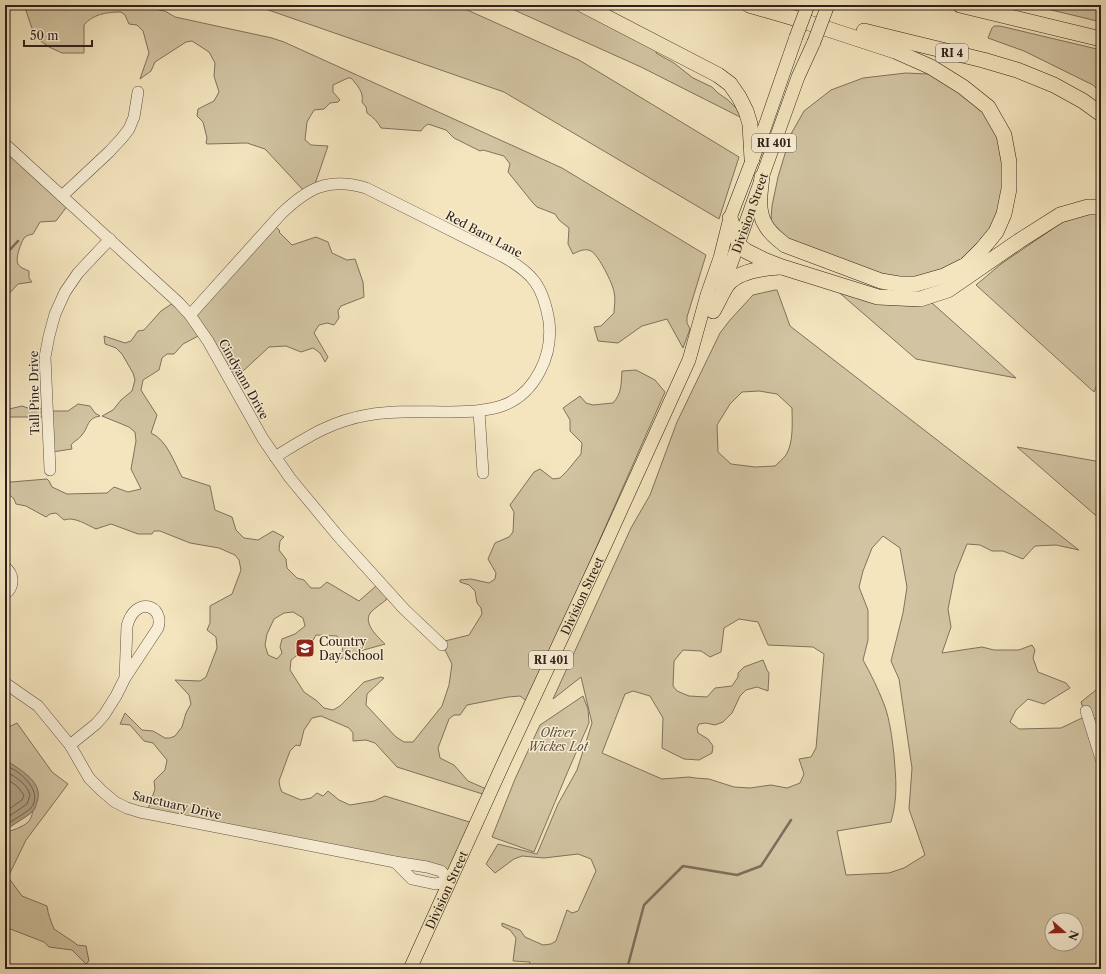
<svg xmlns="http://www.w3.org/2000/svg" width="1106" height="974" viewBox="0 0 1106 974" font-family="'Libre Caslon Text',serif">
<rect width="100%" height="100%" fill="#f4e5be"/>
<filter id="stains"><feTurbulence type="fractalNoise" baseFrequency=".005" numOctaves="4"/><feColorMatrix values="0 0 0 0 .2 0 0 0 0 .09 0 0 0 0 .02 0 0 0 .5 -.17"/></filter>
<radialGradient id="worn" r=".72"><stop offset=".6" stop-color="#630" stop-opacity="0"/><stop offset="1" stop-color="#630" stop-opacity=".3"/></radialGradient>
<g fill="#d2c4a2" stroke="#80725e" fill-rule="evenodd">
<path d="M24 5H131L165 11 175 17 272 38 284 42 562 168 706 255 687 317V323L690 329 683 348 667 319 642 326 618 343 598 341 594 327 601 326 614 313C614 307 616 298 614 292 613 284 598 254 591 251 585 248 579 251 573 254L568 244 569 228 559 220 555 214 537 207 533 203 508 172 510 164 504 156 483 150 480 151 454 138 446 130 428 124 424 127 421 131 381 128C378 122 373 117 367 113L366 107 362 102C364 92 357 85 351 78H348L333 85V92L340 100 338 102 330 103 324 109 314 110 307 122 305 140 311 145 328 146 313 190 305 192 265 149 247 143 207 144 206 143 207 138 203 122 197 116 198 109 214 101 219 92 214 76 215 63 209 52 192 41 186 42 155 62 151 71 140 79 149 53 143 31 137 25 129 24 125 15 121 12C107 12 93 14 84 25V53H62L49 47 35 37Z"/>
<polygon points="254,5 456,5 579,60 739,157 719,219 504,92"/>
<polygon points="503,5 578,5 658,47 656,53 674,63 693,78 712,87 718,93 728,100 737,109 740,115 740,117 641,67"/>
<polygon points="1031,5 1101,5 1101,22"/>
<polygon points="994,26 1000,26 1101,50 1101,93 1093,85 1024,51 988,38 992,28"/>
<polygon points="906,73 928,74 958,78 1009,148 999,219 959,266 900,283 770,234 772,206 778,177 791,134 804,111 831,90 863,78"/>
<path d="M5 147 68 205 56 221 40 222 33 234C30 235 27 235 24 238 21 243 15 258 18 264 20 268 25 269 29 271V278L32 282 18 284 7 296 5 301Z"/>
<polygon points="1094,213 1101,214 1101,388 1096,387 1094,392 976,285 1001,264 1067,219"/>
<path d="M271 222 280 231 279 232 292 245 316 237 328 242 332 253 347 260 355 259 363 282 364 297 341 306 338 311 339 318 334 325 327 323 319 325 314 333 328 357 325 362 320 353 313 348 301 352 286 346 269 347 242 372 228 380 201 337 198 336 183 344 174 354H167L162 358 159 370 143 380 141 390 144 395 157 415 151 433C167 440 174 462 182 477L210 486 215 510 232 517 236 530 244 538 258 540 273 531 284 537 280 541 279 550 286 559 287 568 297 578 304 580 311 588H320L327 582 359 601 376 586 387 597 386 600C381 604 375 608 371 612 362 623 378 637 385 644L353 653 340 659 336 655 342 652 343 646 337 636 316 635 311 644 291 660 290 670 304 692 317 701 324 708 333 710 340 706 364 682 381 677 384 678 367 694 366 705 396 737 404 742H413L442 706 449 685 452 664 441 642 469 635 482 614 481 608 477 603 475 591 469 585 460 582V580L471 579 489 583 495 579 496 573 488 559 495 543 509 537 513 532 514 512 510 505 534 472 540 469 553 479 560 478 567 471 581 454 582 443 570 431V420L563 408 580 396 586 403 593 405 613 403C622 393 621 384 622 371L636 370 655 380 665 392 528 702 520 696 508 697 467 705 460 715H454L449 719 438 748 440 758 454 765 468 781 491 791 489 796 397 767 375 743 366 740 353 741V733L349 728 321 716 312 718 304 730 300 746 296 745 290 751 279 781 280 787 282 792 301 800 311 798 317 793 323 796 328 791 339 800 350 805 374 801 385 796 476 824 455 872 148 809 155 789 154 781 165 770 167 760 153 743 144 741 130 725 120 724 125 713 142 730 153 731 165 738H170L175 736 182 727 186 713 191 704 189 695 175 680 200 681 206 677 217 648 216 637 207 630 210 623V606L232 594 241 570 239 560 235 555 219 548 190 543 160 531H154L152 534H138L111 524 96 529C87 525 74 516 64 520L56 513 50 514 46 517 26 506 16 504 14 499 5 491V481L11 482 47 479 49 481 52 487 67 494 107 493 114 487 128 492 141 489 131 469 136 441 135 432 129 427 102 416 113 410 121 400 132 391 135 380 133 373 122 354 116 348 105 344 104 336 125 343 131 341 138 331 144 330 161 311 176 301 186 312ZM293 612 303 618 305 626 295 634 282 639 280 647 282 653 277 659 268 655 265 645 267 634 274 619 284 613Z"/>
<polygon points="835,289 932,303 1016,378 916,359"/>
<path d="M775 290H777L790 326 1079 550 1056 545 1035 546 1023 559 1003 551H992L980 545 967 544 955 574 948 609 951 627 942 653 982 647 994 650H1019L1032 645 1035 650 1033 658 1038 672 1066 683 1070 688 1044 704 1028 699 1016 710 1010 722 1019 729 1061 728 1086 716 1081 702 1101 686V716L1091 721 1101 756V969H528L530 962 513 961 516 938 510 930 502 926V923L520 930 525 937 543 945 551 944 556 941 567 910 572 913 578 911 596 871 591 859 578 854 544 858 522 856 514 859 495 873 486 864 498 844 537 854 558 804 577 770 592 723 581 677 553 699 631 528 650 495 677 422 720 333 730 320 753 295ZM759 391 777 394 792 408C792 421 794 442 786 455 783 459 779 462 775 466L755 467 731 464 718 452 717 425 730 404 742 392ZM883 536 900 548 907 587 903 613 891 661 899 679 912 768 909 809 925 855 904 868 889 873 846 875 837 831 891 822C898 797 896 780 894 755 892 738 890 720 884 704 878 689 871 674 863 660L868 640V610L859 587 863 571 872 548ZM739 619 758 622 768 645 813 647 824 654 816 748 811 757 799 759 804 774 800 783 787 788 771 785 750 788 734 787 709 779 695 778 689 777 662 779 602 753 625 694 633 691 650 696 663 718 662 748 684 759 699 760 712 753 713 746 708 739 698 733 697 728 699 724 706 723 715 725 723 722 732 713 740 696 746 690 757 687 768 691 769 673 767 670 763 660 744 667 738 673V677L732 686 715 688 707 697 689 696 677 691 673 686 674 661 683 650 701 651 710 657 721 652 724 628ZM1052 920H1076V944H1052Z"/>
<path d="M78 404 90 406 95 413 100 416C86 418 89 428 81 436 78 440 74 441 71 445L72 449 52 452 47 417H5V410L22 406 31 409 45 408 51 411H68Z"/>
<polygon points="1017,447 1101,462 1101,520"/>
<polygon points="583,696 588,709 589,723 568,771 534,852 492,837 515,779 540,725 546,721"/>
<path d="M17 723 52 772 68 784 26 840 8 877 22 896 47 906C48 915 51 921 54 929L75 943 77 945 86 946 89 961 86 964 72 950 49 947 44 942 5 927V831C11 831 15 830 20 827 38 820 32 805 30 789L5 769V729Z"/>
</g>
<path fill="#b1a286" stroke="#7d6e5b" d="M9 762C22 771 44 783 37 802 36 805 35 809 33 811 26 818 13 824 5 831V763Z"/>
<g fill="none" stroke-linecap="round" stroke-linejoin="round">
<g stroke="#706150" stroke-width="1">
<path d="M5 766C10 767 15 770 19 773 29 781 41 795 31 808 26 813 11 821 5 826"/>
<path d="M5 772H7C17 778 27 784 30 795L27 804 5 819"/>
<polyline points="5,778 17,786 24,795 22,800 5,812"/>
</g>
<g stroke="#7d6e5b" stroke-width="2.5">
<polyline points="51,5 65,9"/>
<polyline points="5,255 18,241"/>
<polyline points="627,969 644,905 683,866 737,875 761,866 791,820"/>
</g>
<g stroke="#605143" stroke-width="12">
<g id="minor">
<polyline points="5,144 179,303 190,315 208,341 263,439 290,478 338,536 404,609 442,645"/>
<polyline points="62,196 109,152 122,138 129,129 134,117 138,92"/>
<path d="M190 315 281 214C308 188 328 177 366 188L502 256C533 273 543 286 549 321 551 338 548 356 540 371 520 410 489 411 450 412 423 412 394 410 368 415 331 421 306 438 275 457"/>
<polyline points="479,411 483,473"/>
<polyline points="50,470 45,357 49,336 55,314 65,292 78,273 110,239"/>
<path d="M5 567C14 574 15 587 5 594"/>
<polyline points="5,683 38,706 70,745 89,778 102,791 115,802 127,808 140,812 395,862 427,867 441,871 450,881"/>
<polyline points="1086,711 1101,759"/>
<path d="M70 745 96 724 104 715 116 696 125 678 158 628C165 605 135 595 127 626L125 678"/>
<polyline points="395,862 412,879 435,884 450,881"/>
</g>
</g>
<g stroke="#2e201a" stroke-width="14">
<g id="major">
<path id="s1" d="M722 289 798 77 814 42"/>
<path id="s2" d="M410 969 504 762 606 543 689 360 707 295 720 258 730 218 763 132 796 37"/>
</g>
</g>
<g stroke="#2e201a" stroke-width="16">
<g id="highway">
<polyline points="583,5 718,75 730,84 739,97 746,111 750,124 752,159"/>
<path d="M749 5 794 18 895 51 931 67 963 87 988 107 1004 135 1009 162V189L1004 214 996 232 982 249 966 265 944 276 916 284H899L881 281 785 245C778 239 769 233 765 224 757 211 760 192 762 177"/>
<polyline points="960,5 1101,39"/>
<polyline points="864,31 983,60 1017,70 1054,85 1083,101 1101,114"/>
<polyline points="730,218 739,245 746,251 764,260 782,267 878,297 920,299 948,290 1019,241 1060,215 1088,207 1101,207"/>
<path d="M713 311C718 303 722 292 728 284 739 271 764 268 780 267"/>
</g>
</g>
<use href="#minor" stroke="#f8eed5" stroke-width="11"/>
<use href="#major" stroke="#f4e5be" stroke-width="13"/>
<use href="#highway" stroke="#f4e5be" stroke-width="15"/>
<g stroke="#2e201a" stroke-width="14" stroke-linecap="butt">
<g id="major-bridge">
<polyline points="796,37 808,5"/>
<polyline points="814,42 828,5"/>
</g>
</g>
<use href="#major-bridge" stroke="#f4e5be" stroke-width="13"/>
</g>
<defs>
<g id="school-square" transform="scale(1)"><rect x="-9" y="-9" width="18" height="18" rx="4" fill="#8f2418" stroke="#f8eed5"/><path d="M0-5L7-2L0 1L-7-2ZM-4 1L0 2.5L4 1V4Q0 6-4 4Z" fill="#fff"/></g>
</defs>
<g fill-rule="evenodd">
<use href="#school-square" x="305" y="648"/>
</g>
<g text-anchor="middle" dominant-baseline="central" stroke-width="3" stroke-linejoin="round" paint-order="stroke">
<g fill="#f8eed5" stroke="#6b5e52" stroke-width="1">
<rect x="936" y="44" width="32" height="18" rx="3"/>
<rect x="752" y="134" width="44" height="18" rx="3"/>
<rect x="529" y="651" width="44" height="18" rx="3"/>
</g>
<g font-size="11" font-weight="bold" fill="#2e201a">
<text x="952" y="53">RI 4</text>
<text x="774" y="143">RI 401</text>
<text x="551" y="660">RI 401</text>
</g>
<g font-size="12" fill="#2e201a" stroke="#f8eed5">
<text stroke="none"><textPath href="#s1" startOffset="81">Division Street</textPath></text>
<text transform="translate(484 234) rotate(28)">Red Barn Lane</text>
<text transform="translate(244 379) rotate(61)">Cindyann Drive</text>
<text transform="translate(34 393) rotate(-91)">Tall Pine Drive</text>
<text stroke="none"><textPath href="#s2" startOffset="411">Division Street</textPath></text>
<text transform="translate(177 805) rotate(13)">Sanctuary Drive</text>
<text stroke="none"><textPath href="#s2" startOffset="87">Division Street</textPath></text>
</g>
<g font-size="12" fill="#2e201a" stroke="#f8eed5" text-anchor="start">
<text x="319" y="641">Country<tspan x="319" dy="14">Day School</tspan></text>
</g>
<g font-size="12" font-style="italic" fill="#5f5143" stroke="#f8eed5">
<text x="558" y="732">Oliver<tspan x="558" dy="14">Wickes Lot</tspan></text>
</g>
</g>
<rect width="1106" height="974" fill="none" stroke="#f4e5be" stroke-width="20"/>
<rect x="6" y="6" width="1094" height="962" fill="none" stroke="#2e201a" stroke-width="2"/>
<rect x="10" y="10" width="1086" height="954" fill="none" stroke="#2e201a"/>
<g transform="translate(1064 932) rotate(110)"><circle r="19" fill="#f8eed5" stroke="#a79c8a"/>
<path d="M0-3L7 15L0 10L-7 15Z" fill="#8f2418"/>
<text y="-6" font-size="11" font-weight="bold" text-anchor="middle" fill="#2e201a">N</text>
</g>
<path d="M24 40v6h68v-6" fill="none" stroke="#2e201a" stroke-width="2"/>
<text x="30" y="40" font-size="12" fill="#2e201a" stroke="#f8eed5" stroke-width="3" paint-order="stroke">50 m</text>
<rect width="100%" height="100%" filter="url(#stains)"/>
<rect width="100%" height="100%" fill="url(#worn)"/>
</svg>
